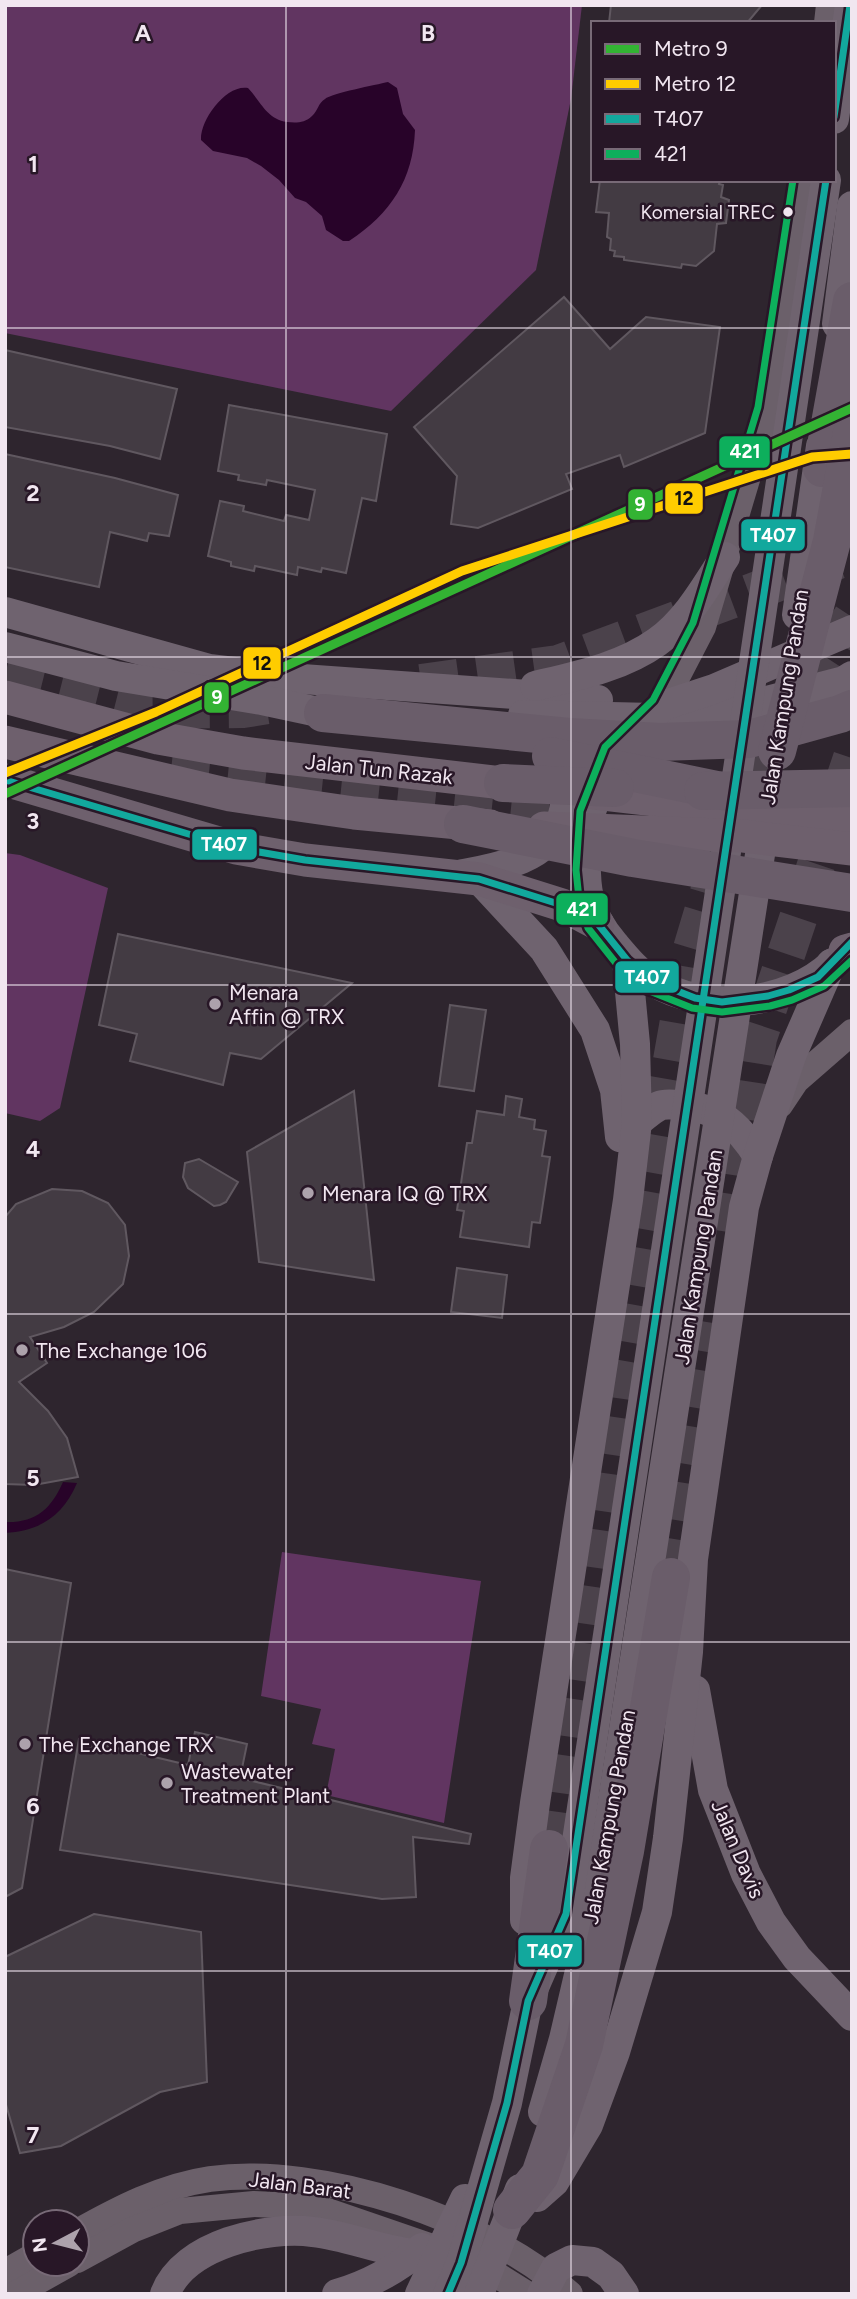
<svg xmlns="http://www.w3.org/2000/svg" width="857" height="2299" viewBox="0 0 857 2299" font-family="Figtree,sans-serif">
<rect width="100%" height="100%" fill="#2e252e"/>
<g fill="#613561">
<polygon points="5,5 582,5 571,99 536,270 391,411 5,333"/>
<polygon points="5,853 20,855 108,888 60,1108 40,1121 5,1113"/>
<polygon points="282,1552 481,1581 444,1823 326,1795 335,1749 312,1744 321,1709 261,1696"/>
</g>
<g fill="#280329">
<path d="M388 82 397 88 403 114 415 130C413 180 391 213 349 241H343L326 230 322 216 306 202 295 198 279 180 261 166 247 158 213 151 201 140C200 120 226 84 248 88 261 102 267 119 287 122 296 123 305 123 312 116 318 111 318 103 325 99 332 93 376 85 388 82Z"/>
<path d="M63 1482 77 1483C63 1516 40 1531 5 1533V1522C36 1523 51 1509 63 1482Z"/>
</g>
<g fill="#433b43" stroke="#605860" stroke-width="2">
<polygon points="611,5 762,5 747,23 609,23"/>
<polygon points="600,180 720,180 719,184 723,185 721,197 729,200 726,223 717,224 714,251 696,266 682,264 681,268 624,260 624,257 614,256 615,251 610,250 611,239 607,237 609,213 596,212"/>
<polygon points="564,297 610,349 646,317 720,327 705,433 624,467 620,455 566,474 572,489 478,528 451,524 457,476 414,427"/>
<polygon points="5,350 177,389 160,459 110,446 5,427"/>
<polygon points="229,405 387,434 376,501 362,498 346,573 322,568 321,572 298,567 297,575 255,566 254,571 231,566 231,562 208,556 220,501 244,506 243,511 284,521 286,515 309,520 315,490 267,480 266,485 238,480 239,475 218,471"/>
<polygon points="5,454 115,478 178,495 169,536 149,533 147,541 110,532 99,587 5,567"/>
<polygon points="118,934 352,983 261,1059 230,1053 223,1085 130,1061 137,1034 99,1025"/>
<polygon points="450,1005 486,1010 474,1091 439,1086"/>
<polygon points="354,1091 374,1280 259,1262 247,1152"/>
<polygon points="506,1096 522,1099 519,1117 535,1120 534,1129 546,1131 542,1156 550,1157 540,1223 532,1222 529,1247 460,1237 464,1211 457,1210 467,1143 472,1143 477,1111 504,1115"/>
<polygon points="199,1159 238,1182 226,1202 220,1205 214,1206 188,1188 183,1177 185,1163"/>
<polygon points="52,1189 82,1191 108,1203 125,1225 129,1256 123,1284 94,1312 64,1327 30,1337 47,1363 19,1382 48,1411 67,1438 78,1477 34,1485 5,1484 5,1217 16,1204"/>
<polygon points="457,1268 507,1275 502,1318 451,1312"/>
<polygon points="5,1569 71,1583 22,1888 5,1897"/>
<polygon points="195,1732 247,1744 240,1778 471,1834 469,1844 413,1837 416,1897 382,1899 60,1850 79,1739 188,1765"/>
<polygon points="94,1914 201,1932 207,2082 160,2092 61,2146 20,2153 5,2101 5,1957"/>
</g>
<g fill="none" stroke-linecap="round" stroke-linejoin="round">
<g stroke="#4b424b" stroke-width="38" stroke-dasharray="38 19" stroke-linecap="butt">
<polyline points="5,675 145,710 243,709 275,704"/>
<polyline points="421,683 558,664 852,555"/>
<polyline points="171,771 568,812 597,795"/>
<polyline points="728,1232 758,1038 852,758"/>
<polyline points="671,1577 713,1323"/>
<polyline points="549,1849 618,1368 691,952 721,852 757,762 852,617"/>
</g>
<g stroke="#6b606a" stroke-width="26">
<polyline points="827,23 829,5"/>
<polyline points="662,706 703,627 768,409 804,180"/>
<polyline points="780,1105 796,1081 852,1032"/>
<path d="M77 2232C118 2209 162 2186 210 2179 322 2164 487 2219 570 2294"/>
<polyline points="77,2260 132,2230 180,2211 254,2204 316,2207 476,2262 527,2294"/>
<polyline points="5,2272 35,2255"/>
<polyline points="15,2294 69,2264"/>
</g>
<g stroke="#6f636f" stroke-width="30">
<polyline points="834,119 850,5"/>
<polyline points="837,324 852,206"/>
<polyline points="5,612 209,669 288,678 598,700"/>
<polyline points="797,615 821,446"/>
<polyline points="5,647 116,676 262,700 323,713 344,710"/>
<path d="M535 686C577 676 622 667 657 642 687 621 706 586 725 557"/>
<polyline points="523,715 698,719 844,681 852,676"/>
<polyline points="652,716 662,706 714,689 852,630"/>
<path d="M606 772C601 785 595 798 591 812 585 831 584 878 589 898 593 916 602 930 614 944 625 957 637 972 652 981 705 1014 788 1006 833 963"/>
<polyline points="732,810 826,180"/>
<path d="M459 875C495 868 546 861 561 821 567 805 568 785 571 767"/>
<polyline points="479,879 544,949 595,1030 615,1090 620,1137"/>
<path d="M637 1122C644 1117 651 1110 659 1106 666 1103 673 1105 680 1105 720 1108 738 1125 758 1156"/>
<polyline points="695,1690 713,1790 746,1874 771,1922 797,1958 852,2016"/>
<polyline points="525,1920 525,1878 535,1803 628,1200 637,1122 635,1044 627,960"/>
<polyline points="543,2112 564,2039 599,1890 766,816"/>
<polyline points="537,2197 554,2182 588,2125 615,2052 657,1912 668,1838 688,1652 693,1559 744,1207 758,1156 791,1056 831,964"/>
<path d="M165 2294C184 2244 266 2226 313 2232 342 2235 369 2246 396 2251 423 2257 449 2259 476 2262"/>
<path d="M337 2294C368 2285 397 2269 422 2248"/>
<polyline points="420,2294 465,2199"/>
<polyline points="448,2294 461,2263 507,2103 528,2001 566,1914 726,852"/>
<polyline points="479,2294 520,2189"/>
<polyline points="542,2294 556,2268 572,2260 593,2262 611,2275 624,2294"/>
</g>
<g stroke="#6e606d" stroke-width="33">
<polyline points="5,697 158,738 243,753 529,786"/>
<polyline points="5,742 230,795 354,813 490,826"/>
<polyline points="5,780 236,848 305,860 479,879 562,905 598,924"/>
<polyline points="586,792 852,823"/>
<polyline points="544,828 743,836 852,849"/>
<polyline points="845,951 852,949"/>
</g>
<g stroke="#6a5d6a" stroke-width="38">
<polyline points="822,468 852,301"/>
<polyline points="323,713 569,737 660,742 749,739 840,714 852,709"/>
<polyline points="777,751 832,541 852,433"/>
<polyline points="551,756 727,792"/>
<polyline points="503,783 615,788"/>
<polyline points="703,791 852,788"/>
<polyline points="463,824 633,858 852,893"/>
<polyline points="528,2001 549,1849"/>
<polyline points="512,2210 540,2175 584,2045 625,1851 671,1577"/>
</g>
<g stroke="#281727" stroke-width="12">
<g id="bus-1">
<polyline points="834,117 850,5"/>
<polyline points="5,780 236,848 305,860 479,879 562,905 598,924 627,960 652,981 695,998 722,1002 768,996 789,990 818,977 852,942"/>
<polyline points="448,2294 461,2263 507,2103 528,2001 566,1914 826,180"/>
</g>
</g>
<g stroke="#281727" stroke-width="12">
<polyline id="bus-2" points="793,180 758,407 693,623 653,700 605,747 580,811 576,870 579,899 588,928 619,967 647,990 692,1008 722,1012 770,1006 792,1000 824,986 852,960"/>
</g>
<use href="#bus-1" stroke="#12a89d" stroke-width="7"/>
<use href="#bus-2" stroke="#0daf5c" stroke-width="7"/>
<g stroke="#281727" stroke-width="14">
<polyline id="metro-1" points="5,794 852,408"/>
</g>
<g stroke="#281727" stroke-width="14">
<polyline id="metro-2" points="5,773 156,712 462,571 812,457 852,454"/>
</g>
<use href="#metro-1" stroke="#33b333" stroke-width="9"/>
<use href="#metro-2" stroke="#fc0" stroke-width="9"/>
</g>
<path fill="none" stroke="#f1e6f0" stroke-width="2" stroke-opacity="0.55" d="M286 5V2294M571 5V2294M5 328H852M5 657H852M5 985H852M5 1314H852M5 1642H852M5 1971H852"/>
<circle fill="#f1e6f0" stroke="#281727" stroke-width="2.5" cx="788" cy="212" r="6"/>
<g fill="#ada2ac" stroke="#281727" stroke-width="2.5">
<circle cx="215" cy="1004" r="7"/>
<circle cx="308" cy="1193" r="7"/>
<circle cx="22" cy="1350" r="7"/>
<circle cx="25" cy="1744" r="7"/>
<circle cx="167" cy="1783" r="7"/>
</g>
<g text-anchor="middle" dominant-baseline="central" stroke-width="5" stroke-linejoin="round" paint-order="stroke">
<g font-size="19" fill="#f1e6f0" stroke="#281727" text-anchor="end">
<text x="775" y="212">Komersial TREC</text>
</g>
<g font-size="21" fill="#f1e6f0" stroke="#281727">
<text transform="translate(784 697) rotate(-81)">Jalan Kampung Pandan</text>
<text transform="translate(379 769) rotate(6)">Jalan Tun Razak</text>
<text transform="translate(698 1257) rotate(-81)">Jalan Kampung Pandan</text>
<text transform="translate(609 1817) rotate(-80)">Jalan Kampung Pandan</text>
<text transform="translate(738 1849) rotate(67)">Jalan Davis</text>
<text transform="translate(300 2185) rotate(7)">Jalan Barat</text>
</g>
<g font-size="21" fill="#f1e6f0" stroke="#281727" text-anchor="start">
<text x="229" y="992">Menara<tspan x="229" dy="24">Affin @ TRX</tspan></text>
<text x="322" y="1193">Menara IQ @ TRX</text>
<text x="36" y="1350">The Exchange 106</text>
<text x="39" y="1744">The Exchange TRX</text>
<text x="181" y="1771">Wastewater<tspan x="181" dy="24">Treatment Plant</tspan></text>
</g>
</g>
<g font-size="23" text-anchor="middle" font-weight="bold" fill="#f1e6f0" stroke="#281727" stroke-width="5" stroke-linejoin="round" paint-order="stroke">
<text x="143" y="41">A</text>
<text x="428" y="41">B</text>
<text x="33" y="172">1</text>
<text x="33" y="501">2</text>
<text x="33" y="829">3</text>
<text x="33" y="1157">4</text>
<text x="33" y="1486">5</text>
<text x="33" y="1814">6</text>
<text x="33" y="2143">7</text>
</g>
<g stroke="#281727" stroke-width="2.5">
<rect x="718" y="435" width="53" height="34" rx="7" fill="#0daf5c"/>
<rect x="664" y="482" width="40" height="33" rx="7" fill="#fc0"/>
<rect x="627" y="488" width="27" height="33" rx="7" fill="#33b333"/>
<rect x="740" y="518" width="66" height="34" rx="7" fill="#12a89d"/>
<rect x="242" y="646" width="40" height="34" rx="7" fill="#fc0"/>
<rect x="203" y="681" width="27" height="33" rx="7" fill="#33b333"/>
<rect x="191" y="828" width="67" height="33" rx="7" fill="#12a89d"/>
<rect x="555" y="892" width="54" height="34" rx="7" fill="#0daf5c"/>
<rect x="614" y="960" width="66" height="34" rx="7" fill="#12a89d"/>
<rect x="517" y="1934" width="66" height="34" rx="7" fill="#12a89d"/>
</g>
<g font-size="19" text-anchor="middle" font-weight="bold" fill="#fff">
<text x="745" y="458">421</text>
<text x="640" y="511">9</text>
<text x="773" y="542">T407</text>
<text x="217" y="704">9</text>
<text x="224" y="851">T407</text>
<text x="582" y="916">421</text>
<text x="647" y="984">T407</text>
<text x="550" y="1958">T407</text>
</g>
<g font-size="19" text-anchor="middle" font-weight="bold" fill="#111">
<text x="684" y="505">12</text>
<text x="262" y="670">12</text>
</g>
<rect width="857" height="2299" fill="none" stroke="#f1e6f0" stroke-width="14"/>
<rect x="591" y="21" width="245" height="161" fill="#281727" stroke="#786a77" stroke-width="2"/>
<rect x="605" y="44" width="35" height="10" fill="#33b333" stroke="#786a77" stroke-width="2"/>
<text x="654" y="56" font-size="21" fill="#f1e6f0">Metro 9</text>
<rect x="605" y="79" width="35" height="10" fill="#ffcc00" stroke="#786a77" stroke-width="2"/>
<text x="654" y="91" font-size="21" fill="#f1e6f0">Metro 12</text>
<rect x="605" y="114" width="35" height="10" fill="#12a89d" stroke="#786a77" stroke-width="2"/>
<text x="654" y="126" font-size="21" fill="#f1e6f0">T407</text>
<rect x="605" y="149" width="35" height="10" fill="#0daf5c" stroke="#786a77" stroke-width="2"/>
<text x="654" y="161" font-size="21" fill="#f1e6f0">421</text>
<g transform="translate(56 2243) rotate(263)"><circle r="33" fill="#281727" stroke="#786a77" stroke-width="2"/>
<path d="M0-5L12 26L0 18L-12 26Z" fill="#ada2ac"/>
<text y="-10" font-size="19" font-weight="bold" text-anchor="middle" fill="#f1e6f0">N</text>
</g>
</svg>
